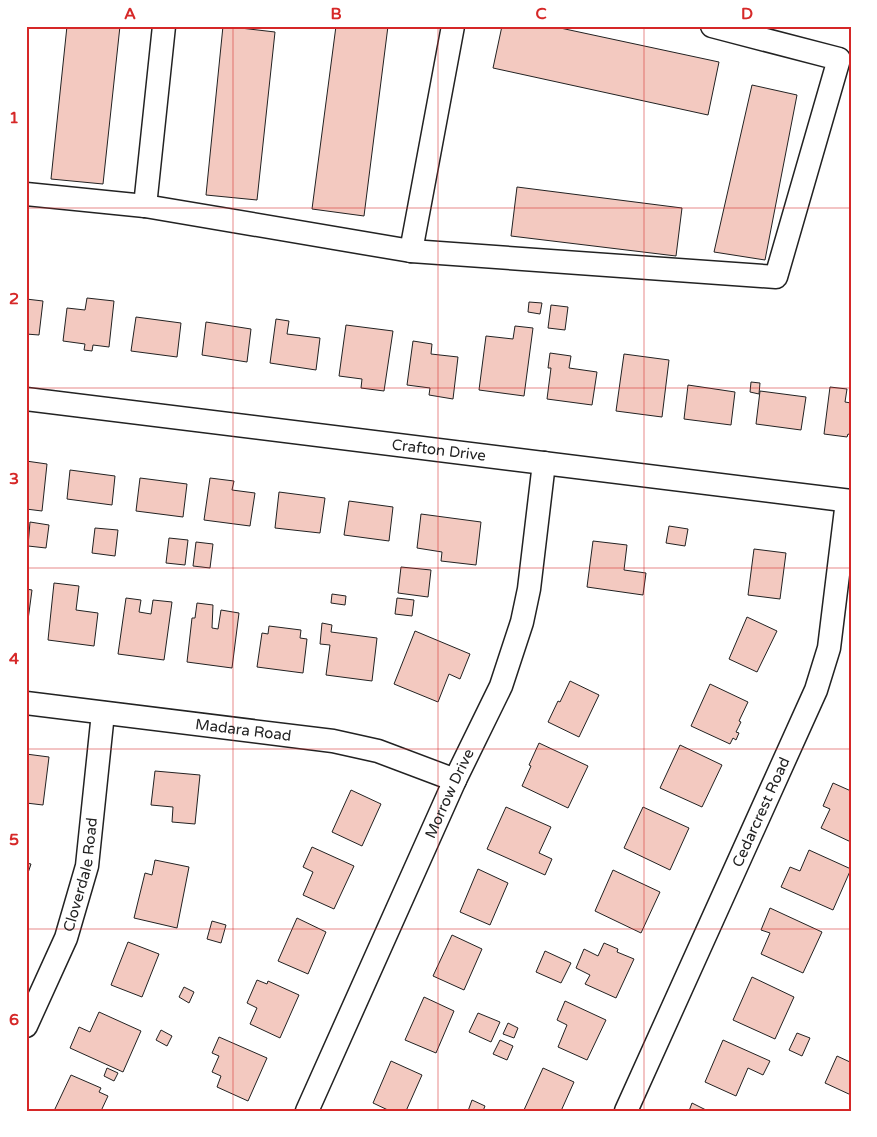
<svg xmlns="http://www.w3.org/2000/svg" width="877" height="1137" viewBox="0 0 877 1137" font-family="'Varela Round',sans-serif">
<rect width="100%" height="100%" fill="#fff"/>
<g fill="#f3c9c0" stroke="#222">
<polygon points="67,26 120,26 103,184 51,179"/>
<polygon points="223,26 275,32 257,200 206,195"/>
<polygon points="336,26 388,26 364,216 312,209"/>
<polygon points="502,26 551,26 719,62 708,115 493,68"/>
<polygon points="752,85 797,95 765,260 714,252"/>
<polygon points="517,187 682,208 676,256 511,236"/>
<polygon points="87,298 114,301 109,347 93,345 92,351 84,350 85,344 63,341 67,308 85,310"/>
<polygon points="26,299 43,301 39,335 26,334"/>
<polygon points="529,302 542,303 540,314 528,312"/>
<polygon points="551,305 568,307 565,330 548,328"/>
<polygon points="136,317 181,323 177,357 131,351"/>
<polygon points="276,319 289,321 287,334 320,338 316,370 270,363"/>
<polygon points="206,322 251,329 247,362 202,355"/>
<polygon points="346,325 393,331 384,391 361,388 362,379 339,376"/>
<polygon points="515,326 533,328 524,396 479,390 486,336 513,339"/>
<polygon points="413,341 432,344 431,354 458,357 453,399 429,395 430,388 407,385"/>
<polygon points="550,353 571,356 569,368 597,372 592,405 547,399 551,368 548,368"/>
<polygon points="624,354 669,360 662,417 616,411"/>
<polygon points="751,382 760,383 759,394 750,392"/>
<polygon points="688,385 735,392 731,425 684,419"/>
<polygon points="830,387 847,389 845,402 851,403 851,435 848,434 847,437 824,434"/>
<polygon points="760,391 806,397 801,430 756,424"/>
<polygon points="26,461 47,464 42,511 26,509"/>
<polygon points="70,470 115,476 112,505 67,499"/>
<polygon points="140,478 187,484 183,517 136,511"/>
<polygon points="210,478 234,481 232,490 255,493 250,526 204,520"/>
<polygon points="279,492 325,498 320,533 275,528"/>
<polygon points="349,501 393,507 389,541 344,535"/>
<polygon points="421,514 481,522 476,565 441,561 442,552 417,548"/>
<polygon points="30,522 49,525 46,548 28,546"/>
<polygon points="669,526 688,529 685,546 666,543"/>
<polygon points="95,528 118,530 115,556 92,553"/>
<polygon points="169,538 188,540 185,565 166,563"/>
<polygon points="593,541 627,545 624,570 646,573 643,595 587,587"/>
<polygon points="196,542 213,544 210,568 193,566"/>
<polygon points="754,549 786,553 780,599 748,595"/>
<polygon points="401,567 431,570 428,597 398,593"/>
<polygon points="54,583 79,586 76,610 98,613 94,646 48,640"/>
<polygon points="26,589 32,590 26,635"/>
<polygon points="332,594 346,596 345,605 331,603"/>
<polygon points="126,598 141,600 139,612 151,614 153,600 172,602 164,660 118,654"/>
<polygon points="397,598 414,600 412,616 395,614"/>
<polygon points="197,603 213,605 212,628 218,629 221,610 239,613 232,668 187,662 192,618 195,618"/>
<polygon points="747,617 777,631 757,672 729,659"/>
<polygon points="322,623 332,625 331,632 377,638 372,681 326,675 330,645 320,644"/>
<polygon points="269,626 301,630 300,638 307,639 303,673 257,667 262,633 268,634"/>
<polygon points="415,631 470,654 460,679 449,674 438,702 394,684"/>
<polygon points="570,681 599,695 579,737 548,722 558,701 560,702"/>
<polygon points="710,684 748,702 739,721 741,722 736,732 739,733 736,740 733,738 730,744 691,726"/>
<polygon points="539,743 588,766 568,808 522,786 531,766 529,765"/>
<polygon points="680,745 722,765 702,807 660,788"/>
<polygon points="26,754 49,757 43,805 26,803"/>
<polygon points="155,771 200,775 195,824 172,822 173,807 151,805"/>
<polygon points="833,783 851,791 851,842 821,828 830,809 823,806"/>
<polygon points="351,790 381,804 362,846 332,832"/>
<polygon points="506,807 551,827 539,853 552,859 545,875 487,849"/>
<polygon points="643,807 689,828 670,870 624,848"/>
<polygon points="312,847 354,866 334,909 303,895 313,872 303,867"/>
<polygon points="809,850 851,869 833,910 781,887 790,867 800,871"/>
<polygon points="155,860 189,867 177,928 134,918 145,873 152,875"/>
<polygon points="26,863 31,864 26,879"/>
<polygon points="478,869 508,883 490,925 460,912"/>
<polygon points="613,870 660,892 641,933 595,911"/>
<polygon points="770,908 822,932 803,973 761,954 770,933 761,930"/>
<polygon points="297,918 326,932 308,974 278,961"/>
<polygon points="212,921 226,925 221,943 207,939"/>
<polygon points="452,935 482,949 464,990 433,976"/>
<polygon points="128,942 159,954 142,997 111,985"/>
<polygon points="604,943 618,949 617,952 634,959 616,998 585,984 590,975 576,968 584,949 598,956"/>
<polygon points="545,951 571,963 561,983 536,972"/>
<polygon points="752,977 794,997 775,1039 733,1020"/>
<polygon points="257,980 267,984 268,981 299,995 280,1038 250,1024 257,1008 247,1003"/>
<polygon points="184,987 194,992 189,1003 179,997"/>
<polygon points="424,997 454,1011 436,1053 405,1040"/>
<polygon points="565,1001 606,1020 587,1060 558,1047 567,1025 557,1020"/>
<polygon points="99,1012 141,1031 123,1072 70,1048 79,1027 90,1032"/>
<polygon points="478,1013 500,1022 491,1042 469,1032"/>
<polygon points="508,1023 518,1028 514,1038 503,1034"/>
<polygon points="161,1030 172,1036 167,1046 156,1040"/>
<polygon points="797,1033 810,1038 802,1056 789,1050"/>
<polygon points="219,1037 267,1058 248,1101 217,1087 221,1076 212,1072 219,1056 212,1053"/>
<polygon points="500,1040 513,1046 507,1060 493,1054"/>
<polygon points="723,1040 770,1061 763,1075 748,1068 736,1096 705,1082"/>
<polygon points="837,1056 850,1062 851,1060 851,1095 825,1083"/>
<polygon points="391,1061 422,1075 406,1111 390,1111 373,1103"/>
<polygon points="107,1068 118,1073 114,1081 104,1076"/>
<polygon points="543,1068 574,1082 561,1111 524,1110"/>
<polygon points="71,1075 101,1088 99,1092 108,1096 101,1111 54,1111"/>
<polygon points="472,1100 485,1106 483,1111 468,1111"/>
<polygon points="692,1103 708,1111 689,1111"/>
</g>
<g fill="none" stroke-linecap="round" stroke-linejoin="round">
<g stroke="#222" stroke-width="25">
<g id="street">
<polyline points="26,194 145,206 411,251 776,277 839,59 712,26"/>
<polyline points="145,206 164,26"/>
<polyline points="411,251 453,26"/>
<path id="s1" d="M26 399 851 501"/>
<path id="s2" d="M26 703 333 741 378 751 455 780"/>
<path id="s3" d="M26 1026 66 938 87 866 103 713"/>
<path id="s4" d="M307 1111 455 780 501 686 522 622 529 589 544 463"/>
<path id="s5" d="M626 1111 816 690 829 648 847 501"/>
</g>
</g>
<use href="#street" stroke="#fff" stroke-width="22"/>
</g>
<path fill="none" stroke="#d62828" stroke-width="1" stroke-opacity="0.55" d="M233 26V1111M438 26V1111M644 26V1111M26 208H851M26 388H851M26 568H851M26 749H851M26 929H851"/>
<g text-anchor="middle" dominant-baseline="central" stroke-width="4" stroke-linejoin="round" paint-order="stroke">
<g font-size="15" fill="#222" stroke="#fff">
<text stroke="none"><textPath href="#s1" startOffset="416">Crafton Drive</textPath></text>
<text stroke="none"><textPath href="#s2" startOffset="219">Madara Road</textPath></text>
<text stroke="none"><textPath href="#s4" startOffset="348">Morrow Drive</textPath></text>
<text stroke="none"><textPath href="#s5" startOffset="328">Cedarcrest Road</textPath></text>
<text stroke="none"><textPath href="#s3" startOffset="162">Cloverdale Road</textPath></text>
</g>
</g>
<rect width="877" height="1137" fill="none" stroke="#ffffff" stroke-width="55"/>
<rect x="28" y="28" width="822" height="1082" fill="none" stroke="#d62828" stroke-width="2"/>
<g font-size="16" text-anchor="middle" font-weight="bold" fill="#d62828">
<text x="130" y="19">A</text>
<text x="336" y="19">B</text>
<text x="541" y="19">C</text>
<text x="747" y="19">D</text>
<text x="14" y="123">1</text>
<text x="14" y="304">2</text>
<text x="14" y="484">3</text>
<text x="14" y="664">4</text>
<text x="14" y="845">5</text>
<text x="14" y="1025">6</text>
</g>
</svg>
